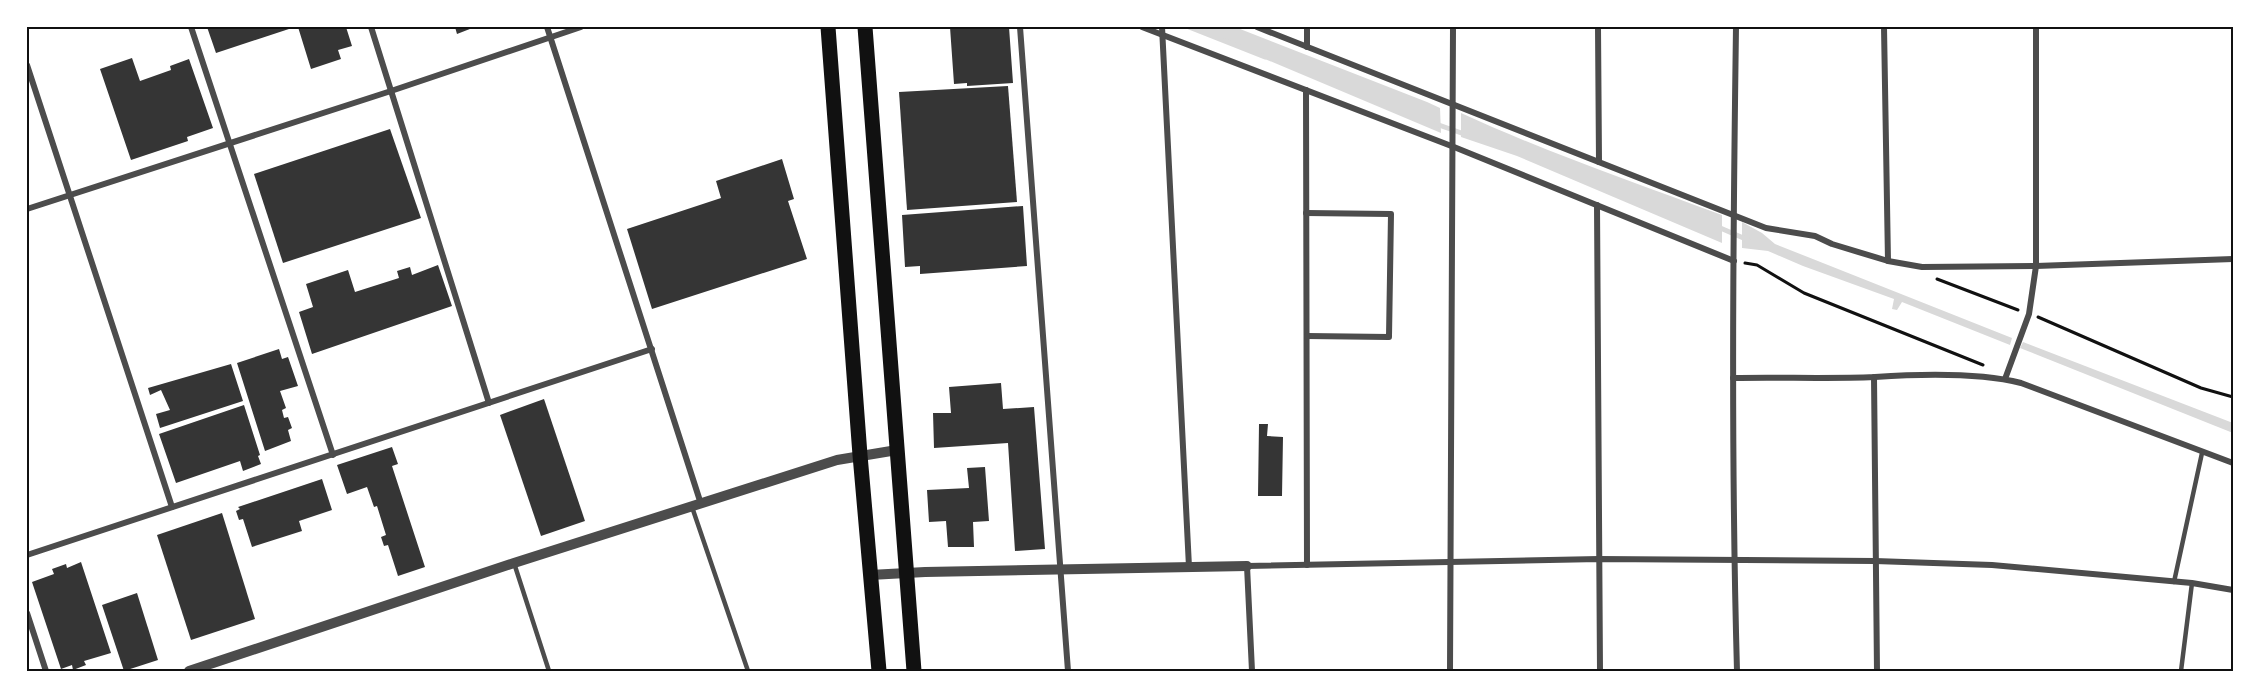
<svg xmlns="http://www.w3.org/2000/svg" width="2260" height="698" viewBox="0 0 2260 698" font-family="'Nunito Sans',sans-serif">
<rect width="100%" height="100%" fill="#fff"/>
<g fill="#d9d9d9">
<polygon points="1189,27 1235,27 1427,102 1440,108 1441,133"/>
<path d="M1461 113C1546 152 1635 183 1722 215V243L1517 156 1461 137Z"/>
<polygon points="1742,222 1762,233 1775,244 2012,338 2010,345 1902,302 1897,310 1892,309 1894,299 1803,266 1768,251 1742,248"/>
<polygon points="2023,342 2233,423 2233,433 2020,348"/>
</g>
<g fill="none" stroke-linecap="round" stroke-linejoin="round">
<g stroke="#d9d9d9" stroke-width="5">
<polyline points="1189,27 1265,57"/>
<polyline points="1436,124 1467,135"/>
<polyline points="1718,227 1748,240"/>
</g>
</g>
<g fill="#353535">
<polygon points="207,27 295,27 216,53"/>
<polygon points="298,27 346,27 352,46 338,50 341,59 311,69"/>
<polygon points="455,27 475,27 457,34"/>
<polygon points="950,27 1009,27 1013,83 967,86 967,83 954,84"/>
<polygon points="132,58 140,81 171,70 170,66 189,59 213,128 187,137 188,141 131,160 100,69"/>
<polygon points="1008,86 1017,202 907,210 899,92"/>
<polygon points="390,129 421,218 283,263 254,174"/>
<polygon points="782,159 794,199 788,201 807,259 652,309 627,229 721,198 716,181"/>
<polygon points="1023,206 1027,266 920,274 920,266 905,267 902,215"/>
<polygon points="438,265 452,306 312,354 299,312 313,307 306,284 348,270 355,292 399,278 397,271 410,267 412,275"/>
<polygon points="279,349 282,359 288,357 298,386 280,391 286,408 282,410 284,418 288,417 292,428 288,430 291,441 265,451 237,363"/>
<polygon points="231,364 243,401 160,428 156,414 170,410 161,390 150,395 148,388"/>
<polygon points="1001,383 1003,409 1034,407 1045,549 1015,551 1008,443 934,448 933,413 951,413 949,387"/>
<polygon points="544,399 585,521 541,536 500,415"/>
<polygon points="244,405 260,455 258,456 261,464 243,471 240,461 176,483 159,434"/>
<polygon points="1259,424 1268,424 1267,436 1283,437 1282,496 1258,496"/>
<polygon points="392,447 398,464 392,466 425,567 398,576 388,545 384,546 381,537 386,535 377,506 374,507 367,487 347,494 337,465"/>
<polygon points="985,467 989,521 973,522 974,547 948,547 946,521 929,522 927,490 969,488 967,468"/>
<polygon points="322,479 332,510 299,521 302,531 252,547 243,519 239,520 236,511 240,509 238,507"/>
<polygon points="222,513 255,619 191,640 157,535"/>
<polygon points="81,562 111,653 84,661 86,665 73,670 72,665 61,669 32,582 54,574 52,569 66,564 67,568"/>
<polygon points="137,593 158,660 124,671 102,605"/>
</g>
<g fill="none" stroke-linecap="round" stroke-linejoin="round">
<g stroke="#111" stroke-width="3">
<polyline points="1745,263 1757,265 1804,293 1983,365"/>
<polyline points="1937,279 2018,310"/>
<polyline points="2038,317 2201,388 2233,397"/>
</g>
<g stroke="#4c4c4c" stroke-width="4.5">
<polyline points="692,507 748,671"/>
<polyline points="514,563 549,671"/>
<polyline points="2174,582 2202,453"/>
<polyline points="2181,671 2192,583"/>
</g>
<g stroke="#4c4c4c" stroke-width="6">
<polyline points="191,27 333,455"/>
<polyline points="371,27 489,403"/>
<polyline points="547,27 701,504"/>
<polyline points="1020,27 1068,671"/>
<polyline points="1142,27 1454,147 1734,261"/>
<polyline points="1162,27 1189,567"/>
<polyline points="1257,27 1766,228 1815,236 1832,244 1888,261 1922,267 2036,266 2233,259"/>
<polyline points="1307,27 1307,47"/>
<polyline points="1598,27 1599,162"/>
<path d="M1736 27C1733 242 1731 456 1737 671"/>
<polyline points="1884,27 1888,261"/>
<polyline points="27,65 172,507"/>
<polyline points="1306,90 1307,565"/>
<polyline points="1597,205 1600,671"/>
<polyline points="27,209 391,91 581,27"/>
<polyline points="1306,213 1391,214 1389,337 1307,336"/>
<polyline points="1874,377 1877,671"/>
<path d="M1733 378C1780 377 1828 379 1875 377 1920 374 1977 372 2021 383L2233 463"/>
<polyline points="2005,379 2029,314 2036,266 2036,27"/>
<polyline points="27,555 652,349"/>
<polyline points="27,613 46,671"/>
<polyline points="1252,671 1247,566 1599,559 1875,561 1992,565 2192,583 2233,590"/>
<polyline points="1450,671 1453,27"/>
</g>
<g stroke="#4c4c4c" stroke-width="10">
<polyline points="870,575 925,572 1247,566"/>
<polyline points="189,671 514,563 837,460 897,450"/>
</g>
<g stroke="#111" stroke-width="15">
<polyline points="828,27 860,455 879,671"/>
<polyline points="865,27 914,671"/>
</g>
</g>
<rect width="2260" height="698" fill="none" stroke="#ffffff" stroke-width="57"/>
<rect x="28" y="28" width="2204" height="642" fill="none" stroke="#111" stroke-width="2"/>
</svg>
